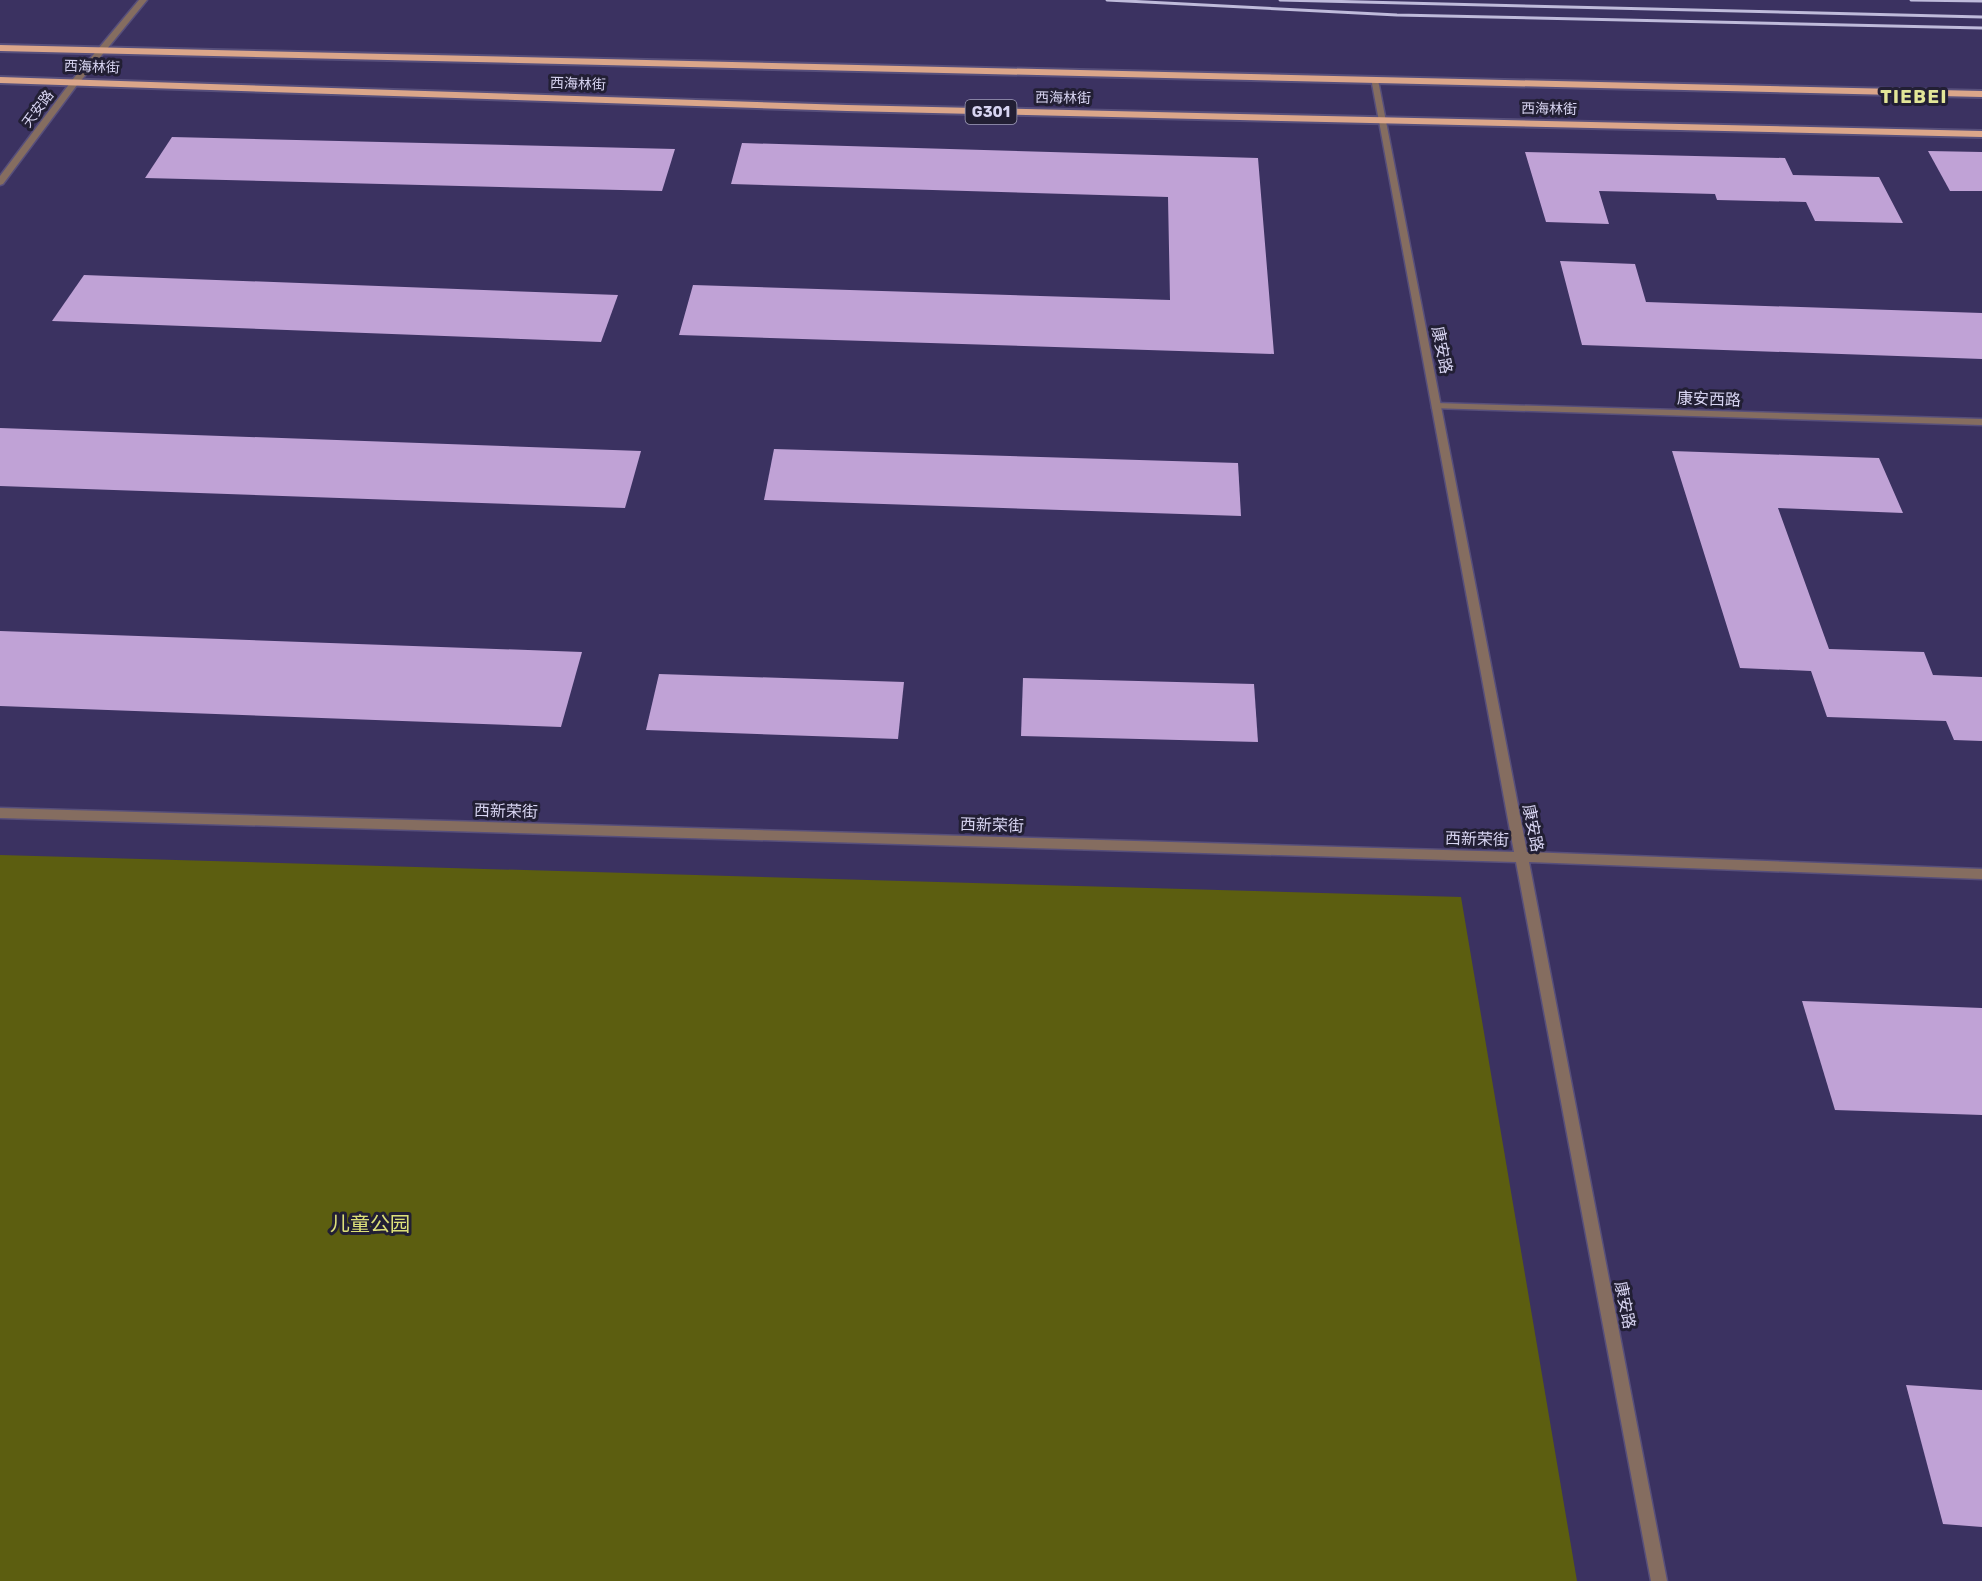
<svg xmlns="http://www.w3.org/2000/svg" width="1982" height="1581" viewBox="0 0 1982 1581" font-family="Rubik,'Noto Sans SC',sans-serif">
<rect width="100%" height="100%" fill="#3b3261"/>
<polygon fill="#5c5e10" points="0,855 1461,897 1577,1581 0,1581"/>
<g fill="#c0a2d6">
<polygon points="172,137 675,149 662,191 145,178"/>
<polygon points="742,143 1258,158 1274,354 679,335 693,285 1170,300 1168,197 731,184"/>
<polygon points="1928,151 1982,152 1982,191 1950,191"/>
<polygon points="1525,152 1785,158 1793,175 1879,177 1903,223 1815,221 1806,202 1717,200 1715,194 1599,191 1609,224 1546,222"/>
<polygon points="1560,261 1635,264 1646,302 1982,313 1982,359 1582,345"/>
<polygon points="84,275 618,295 601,342 52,321"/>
<polygon points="0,428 641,451 625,508 0,486"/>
<polygon points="774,449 1238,463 1241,516 764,500"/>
<polygon points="1672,451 1879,458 1903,513 1778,508 1829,649 1924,652 1933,675 1982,677 1982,741 1954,740 1946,721 1827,717 1811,671 1740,668"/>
<polygon points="0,631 582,652 561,727 0,706"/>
<polygon points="659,674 904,682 898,739 646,730"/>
<polygon points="1023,678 1254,684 1258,742 1021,736"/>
<polygon points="1802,1001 1982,1008 1982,1115 1835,1110"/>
<polygon points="1906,1385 1982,1390 1982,1527 1943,1524"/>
</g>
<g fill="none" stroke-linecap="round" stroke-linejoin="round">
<g stroke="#574f7b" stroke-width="3">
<polygon id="service" points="1435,403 1982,419 1982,425 1432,408 1432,404"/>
</g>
<g stroke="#574f7b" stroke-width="3">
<polygon id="minor" points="139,0 147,0 79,83 73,83 73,79"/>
</g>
<g stroke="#574f7b" stroke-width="3">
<g id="tertiary">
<polygon points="1371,78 1378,80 1527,852 1982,869 1982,879 1529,862 1667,1581 1651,1581 1516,862 0,818 0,808 1514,852"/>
<polygon points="73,79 80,81 3,184 0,185 0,176"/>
</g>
</g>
<g stroke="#574f7b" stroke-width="4">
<g id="trunk">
<polygon points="0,45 1982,91 1982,97 0,51"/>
<polygon points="0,77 847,105 1982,131 1982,137 847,111 0,83"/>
</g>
</g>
<use href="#service" fill="#856d60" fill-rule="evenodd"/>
<use href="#minor" fill="#856d60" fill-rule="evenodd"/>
<use href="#tertiary" fill="#856d60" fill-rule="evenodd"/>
<use href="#trunk" fill="#dba68a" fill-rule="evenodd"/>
<g stroke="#bfbbdb" stroke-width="3">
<polyline points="1107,0 1397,15 1982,28"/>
<polyline points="1280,0 1982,17"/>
<polyline points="1911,0 1982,1"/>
</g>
</g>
<g text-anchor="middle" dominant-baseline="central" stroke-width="6" stroke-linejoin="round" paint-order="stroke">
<g font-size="14" fill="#d8d5f2" stroke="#221f34">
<text transform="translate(92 67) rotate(2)">西海林街</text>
<text transform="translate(578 84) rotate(2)">西海林街</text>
<text transform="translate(1063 98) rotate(1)">西海林街</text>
<text transform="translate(38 109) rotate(-53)">天安路</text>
<text transform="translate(1549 109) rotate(1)">西海林街</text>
</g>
<rect fill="#221f34" stroke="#a19eb9" stroke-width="1.5" x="965.5" y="100" width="51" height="24" rx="4.5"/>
<g font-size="15" font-weight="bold" fill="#d8d5f2">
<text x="991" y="112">G301</text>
</g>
<g font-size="16" fill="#d8d5f2" stroke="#221f34">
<text transform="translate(1442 350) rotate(79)">康安路</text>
<text transform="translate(1709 399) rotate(2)">康安西路</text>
<text transform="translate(506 811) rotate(2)">西新荣街</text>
<text transform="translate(992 825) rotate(2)">西新荣街</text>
<text transform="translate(1533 828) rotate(79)">康安路</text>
<text transform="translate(1477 839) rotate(2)">西新荣街</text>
<text transform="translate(1625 1305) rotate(79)">康安路</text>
</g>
<g font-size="18" font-weight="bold" letter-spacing="1.5" fill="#e2e698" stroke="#221f34">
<text x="1914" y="97">TIEBEI</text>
</g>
<g font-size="20" fill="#dde07a" stroke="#221f34">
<text x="370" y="1224">儿童公园</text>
</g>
</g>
</svg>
